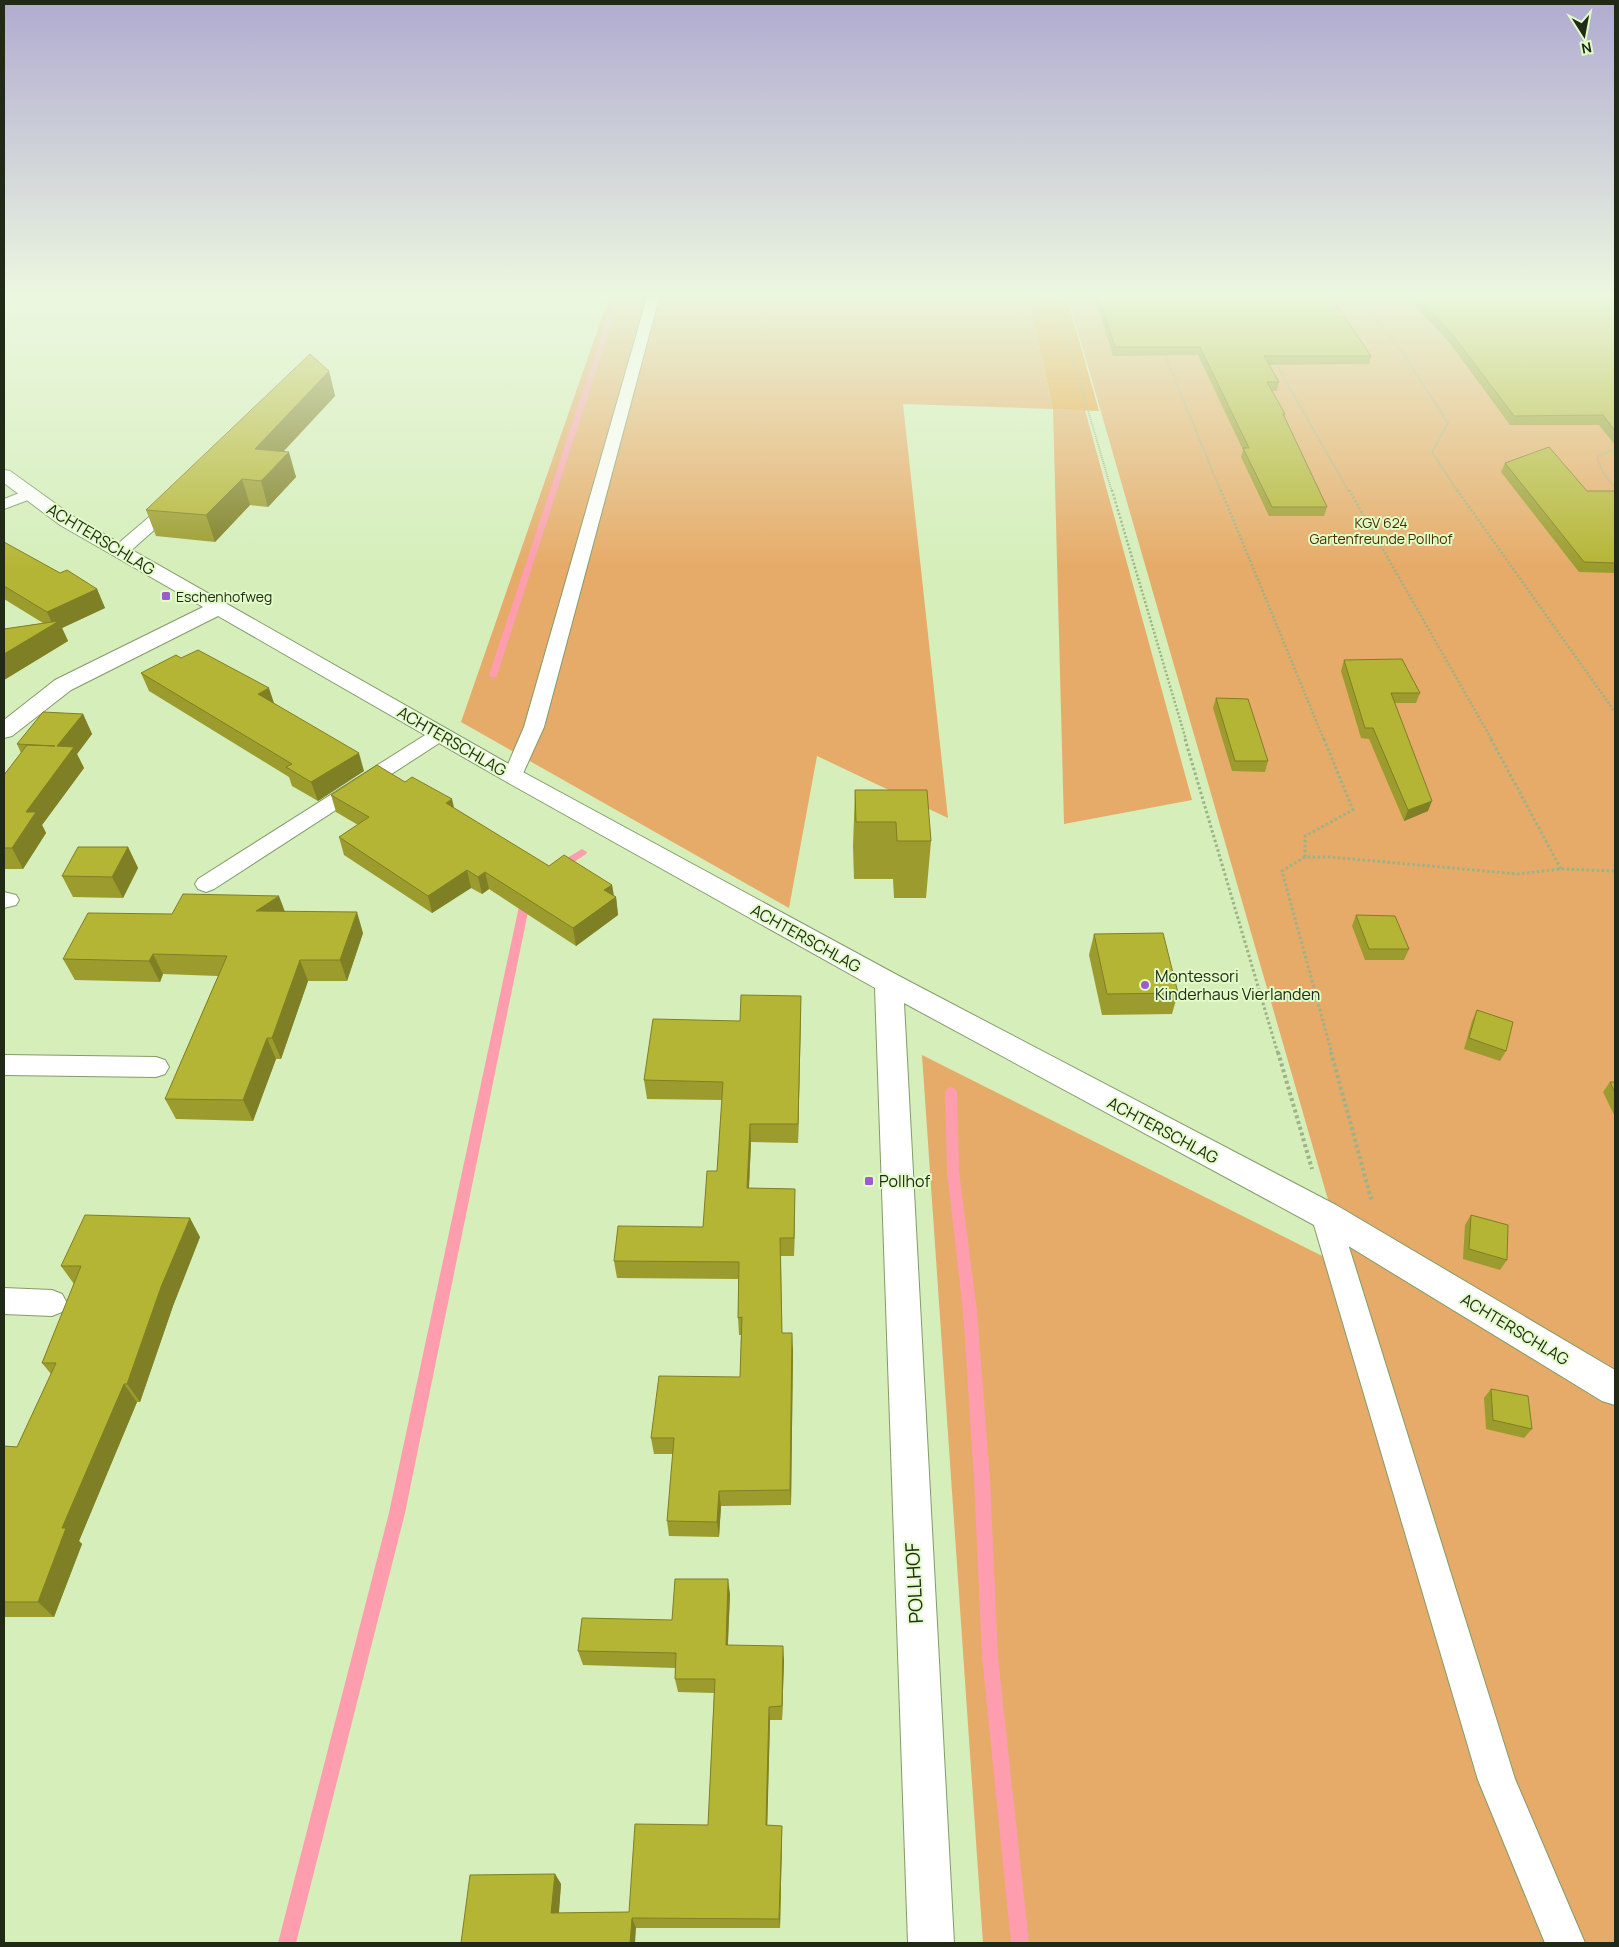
<svg xmlns="http://www.w3.org/2000/svg" width="1619" height="1947" viewBox="0 0 1619 1947" font-family="Manrope,sans-serif">
<rect width="100%" height="100%" fill="#d5eeba"/>
<g fill="#e6ab68">
<polygon points="610,294 1028,294 1053,409 1085,410 1192,800 1064,824 1053,409 903,404 948,818 817,756 789,908 461,722"/>
<polygon points="1067,294 1615,294 1615,1943 983,1943 922,1055 1348,1269"/>
</g>
<polygon fill="#eb9e39" points="1028,294 1066,294 1099,411 1053,409"/>
<g fill="none" stroke-linecap="round" stroke-linejoin="round">
<g fill="#fd9dae" fill-rule="evenodd">
<polygon points="615,294 621,294 497,675 496,677 490,677 489,675"/>
<polygon points="582,849 587,852 586,854 562,870 554,870 553,868 554,866"/>
<polygon points="526,893 531,897 405,1513 296,1943 278,1943 389,1513 521,897"/>
<polygon points="951,1087 955,1089 957,1092 959,1171 977,1311 990,1479 998,1657 1029,1943 1011,1943 982,1657 974,1479 963,1311 947,1171 945,1092 947,1089"/>
</g>
<g stroke="#839b6a" stroke-width="2">
<g id="lane">
<polygon points="648,294 660,294 544,727 520,780 513,782 506,780 503,776 524,727"/>
<polygon points="30,489 36,491 38,494 36,497 4,509 4,499"/>
<polygon points="175,498 181,500 183,503 181,506 126,555 114,555 112,551 114,547 169,500"/>
<polygon points="440,728 447,730 450,734 447,738 214,889 206,892 198,889 195,884 198,879 433,730"/>
<polygon points="4,892 16,895 19,900 16,905 4,908"/>
<polygon points="4,1055 156,1057 165,1060 169,1067 165,1074 156,1077 4,1075"/>
<polygon points="1325,1203 1335,1207 1339,1215 1515,1779 1585,1943 1545,1943 1478,1780 1311,1215 1315,1207"/>
<polygon points="4,1288 52,1290 62,1294 67,1303 62,1312 52,1316 4,1314"/>
</g>
</g>
<g stroke="#839b6a" stroke-width="2">
<polygon id="street" points="4,470 10,471 74,517 521,771 899,976 1336,1205 1615,1370 1615,1405 1602,1401 1314,1225 904,1003 954,1943 908,1943 875,988 505,781 218,616 71,690 12,736 4,738 4,720 55,680 203,607 60,525 4,483"/>
</g>
<g stroke="#9db288" stroke-width="2" stroke-dasharray="1 1" stroke-linecap="butt">
<polyline points="1054,294 1112,492"/>
<polyline points="1353,294 1400,349 1448,423 1432,452 1458,492"/>
<polyline points="1164,353 1221,492"/>
<polyline points="1275,362 1349,492"/>
<polyline points="1615,449 1597,457 1603,473 1615,487"/>
</g>
<g stroke="#9db288" stroke-width="2.5" stroke-dasharray="2 2" stroke-linecap="butt">
<polyline points="1112,490 1186,740"/>
<polyline points="1221,490 1324,740"/>
<polyline points="1349,490 1492,740"/>
<polyline points="1457,490 1615,712"/>
</g>
<g stroke="#9db288" stroke-width="3" stroke-dasharray="2.5 2.5" stroke-linecap="butt">
<polyline points="1185,739 1278,1054"/>
<polyline points="1324,739 1353,810 1305,836 1305,857 1330,857 1518,874 1561,869 1615,871"/>
<polyline points="1491,739 1561,869"/>
<polyline points="1305,857 1282,871 1332,1054"/>
</g>
<g stroke="#9db288" stroke-width="4" stroke-dasharray="3 3" stroke-linecap="butt">
<polyline points="1278,1052 1312,1169"/>
<polyline points="1331,1052 1372,1202"/>
</g>
<use href="#lane" fill="#fff" fill-rule="evenodd"/>
<use href="#street" fill="#fff" fill-rule="evenodd"/>
</g>
<g fill="#9c9c2e">
<polygon points="1094,294 1329,294 1371,356 1369,364 1269,365 1279,382 1277,391 1272,391 1285,414 1285,417 1327,507 1324,516 1269,516 1241,457 1243,450 1198,355 1113,356"/>
<polygon points="1404,294 1615,294 1615,445 1599,425 1510,425 1449,342"/>
<polygon points="329,371 335,396 284,451 296,477 268,507 250,505 215,542 156,536 146,510"/>
<polygon points="1505,463 1587,491 1615,491 1615,573 1579,572 1501,472"/>
<polygon points="4,542 60,573 97,589 105,608 62,628 68,641 4,680 4,629 43,623 4,599"/>
<polygon points="181,658 274,703 364,771 318,801 292,786 289,777 149,691 141,673"/>
<polygon points="1344,660 1420,693 1416,703 1395,703 1428,811 1404,821 1369,739 1361,738 1341,671"/>
<polygon points="1216,698 1268,761 1265,772 1232,771 1213,708"/>
<polygon points="83,714 92,734 77,754 84,768 42,825 46,833 23,869 4,869 4,775 21,753 17,744"/>
<polygon points="405,782 454,808 549,866 612,885 614,896 616,897 618,915 576,946 489,889 482,894 471,888 432,913 344,855 339,837 358,825 336,812 331,795"/>
<polygon points="855,790 931,841 926,898 894,898 893,879 854,879 853,846"/>
<polygon points="128,847 138,868 123,898 73,897 62,876"/>
<polygon points="285,911 363,933 347,981 308,981 281,1059 276,1059 253,1121 176,1119 165,1099 218,976 163,974 160,982 75,980 63,959 172,914"/>
<polygon points="1356,915 1409,949 1404,960 1365,960 1352,926"/>
<polygon points="1094,934 1178,993 1172,1014 1102,1015 1089,955"/>
<polygon points="801,996 798,1143 751,1142 749,1188 795,1189 794,1256 781,1256 782,1333 793,1350 791,1505 721,1506 719,1537 669,1536 667,1521 673,1454 654,1454 651,1438 740,1377 741,1335 739,1335 738,1318 738,1279 617,1278 614,1261 703,1227 717,1171 722,1100 647,1099 644,1080 740,1021"/>
<polygon points="1477,1010 1506,1051 1500,1061 1464,1049 1472,1021"/>
<polygon points="1610,1082 1615,1082 1615,1117 1603,1092"/>
<polygon points="1471,1215 1507,1260 1500,1270 1463,1259 1465,1225"/>
<polygon points="200,1237 173,1306 140,1402 137,1402 79,1541 82,1544 54,1617 4,1617 4,1446 17,1447 51,1374 42,1363 74,1284 61,1266"/>
<polygon points="1491,1389 1532,1429 1524,1438 1486,1429 1484,1398"/>
<polygon points="730,1594 728,1645 784,1660 782,1720 770,1720 767,1825 782,1826 782,1837 780,1928 636,1928 461,1943 555,1874 561,1884 559,1913 629,1912 708,1825 714,1693 678,1692 675,1679 675,1668 583,1665 578,1651 672,1620"/>
</g>
<g fill="#7f7f25">
<polygon points="329,371 335,396 262,474 255,449"/>
<polygon points="289,452 296,477 268,507 261,481"/>
<polygon points="242,479 250,505 215,542 206,515"/>
<polygon points="97,589 105,608 62,628 68,641 4,680 4,654 53,625 47,612"/>
<polygon points="269,688 275,706 258,694"/>
<polygon points="83,714 92,734 77,754 84,768 42,825 46,833 23,869 12,848 26,812 57,746"/>
<polygon points="359,753 364,771 318,801 311,782"/>
<polygon points="452,799 456,816 446,803"/>
<polygon points="1432,801 1428,811 1404,821 1408,810"/>
<polygon points="128,847 138,868 123,898 112,877"/>
<polygon points="467,870 471,888 432,913 428,896"/>
<polygon points="485,872 489,889 482,894 478,877"/>
<polygon points="612,885 614,898 616,897 618,915 576,946 573,928 604,890"/>
<polygon points="279,896 287,917 256,911"/>
<polygon points="357,912 363,933 347,981 340,960"/>
<polygon points="153,954 163,974 160,982 149,961"/>
<polygon points="300,960 308,981 281,1059 272,1038"/>
<polygon points="801,996 801,1015 798,1143 798,1124"/>
<polygon points="267,1038 276,1059 253,1121 243,1100"/>
<polygon points="750,1124 751,1142 748,1206 747,1188"/>
<polygon points="795,1189 795,1207 794,1256 794,1238"/>
<polygon points="190,1218 200,1237 173,1306 140,1402 127,1384 161,1287"/>
<polygon points="792,1333 793,1350 791,1505 790,1490"/>
<polygon points="124,1384 137,1402 79,1541 82,1544 54,1617 38,1602 62,1528"/>
<polygon points="719,1491 721,1506 719,1537 717,1522"/>
<polygon points="728,1579 730,1594 727,1659 726,1645"/>
<polygon points="783,1646 784,1660 782,1720 782,1706"/>
<polygon points="769,1707 770,1720 767,1837 766,1825"/>
<polygon points="782,1826 782,1837 780,1928 779,1919"/>
<polygon points="555,1874 561,1884 558,1922 551,1913"/>
<polygon points="632,1918 636,1928 635,1943 630,1943"/>
</g>
<g fill="#b5b535" stroke="#7f7f25">
<polygon points="1098,294 1329,294 1371,356 1264,356 1279,382 1267,382 1285,414 1283,414 1327,507 1272,507 1243,448 1249,448 1200,347 1115,347"/>
<polygon points="1414,294 1615,294 1615,431 1603,415 1514,416 1452,334"/>
<polygon points="310,354 329,371 255,449 289,452 261,481 242,479 206,515 146,510"/>
<polygon points="1549,447 1587,491 1615,491 1615,563 1584,562 1505,463"/>
<polygon points="4,542 60,573 67,570 97,589 47,612 4,586"/>
<polygon points="59,621 4,654 4,629"/>
<polygon points="198,650 269,688 258,694 359,753 311,782 286,767 292,764 141,673 176,655 181,658"/>
<polygon points="1402,659 1420,693 1391,693 1432,801 1408,810 1373,728 1365,728 1344,660"/>
<polygon points="1216,698 1248,699 1268,761 1235,761"/>
<polygon points="43,712 83,714 57,746 74,747 26,812 36,812 12,848 4,848 4,775 27,745 55,746 17,744"/>
<polygon points="377,765 405,782 412,777 452,799 446,803 549,866 564,855 612,885 604,890 616,897 573,928 485,872 478,877 467,870 428,896 339,837 369,817 331,795"/>
<polygon points="855,790 927,790 931,841 897,841 896,822 856,822"/>
<polygon points="78,847 128,847 112,877 62,876"/>
<polygon points="183,894 279,896 256,911 357,912 340,960 300,960 272,1038 267,1038 243,1100 165,1099 227,956 153,954 149,961 63,959 88,913 172,914"/>
<polygon points="1356,915 1395,916 1409,949 1369,949"/>
<polygon points="1163,933 1178,993 1107,994 1094,934"/>
<polygon points="741,995 801,996 798,1124 750,1124 747,1188 795,1189 794,1238 780,1238 782,1333 792,1333 790,1490 719,1491 717,1522 667,1521 674,1438 651,1438 659,1376 740,1377 742,1317 738,1318 739,1262 614,1261 618,1226 703,1227 707,1171 717,1171 723,1082 644,1080 653,1019 740,1021"/>
<polygon points="1477,1010 1513,1022 1506,1051 1469,1038"/>
<polygon points="1610,1082 1615,1082 1615,1093"/>
<polygon points="85,1215 190,1218 161,1287 127,1384 124,1384 62,1528 66,1528 38,1602 4,1602 4,1446 17,1447 56,1363 42,1363 81,1266 61,1266"/>
<polygon points="1471,1215 1508,1225 1507,1260 1469,1249"/>
<polygon points="1491,1389 1528,1396 1532,1429 1493,1420"/>
<polygon points="675,1579 728,1579 726,1645 783,1646 782,1706 769,1707 766,1825 782,1826 779,1919 632,1918 630,1943 461,1943 470,1875 555,1874 551,1913 629,1912 635,1824 708,1825 715,1679 675,1679 676,1653 578,1651 582,1618 672,1620"/>
</g>
<linearGradient id="sky" x2="0" y2="1"><stop stop-color="#b0abd1"/><stop offset="0.52" stop-color="#ecf7e0"/><stop offset="1" stop-color="#ecf7e0" stop-opacity="0"/></linearGradient>
<rect width="1619" height="567" fill="url(#sky)"/>
<g fill="#9f5acf" stroke="#e2fcc7" stroke-width="2">
<rect x="161" y="591" width="10" height="10" rx="2.5"/>
<circle cx="1145" cy="985" r="5"/>
<rect x="864" y="1176" width="10" height="10" rx="2.5"/>
</g>
<g text-anchor="middle" dominant-baseline="central" stroke-width="4" stroke-linejoin="round" paint-order="stroke">
<g font-size="14" fill="#4a2c01" stroke="#e2fcc7">
<text x="1381" y="522">KGV 624<tspan x="1381" dy="16">Gartenfreunde Pollhof</tspan></text>
</g>
<g font-size="14" fill="#212a17" stroke="#e2fcc7" text-anchor="start">
<text x="176" y="596">Eschenhofweg</text>
</g>
<g font-size="16" fill="#212a17" stroke="#e2fcc7">
<text transform="translate(101 539) rotate(31)">ACHTERSCHLAG</text>
<text transform="translate(452 741) rotate(30)">ACHTERSCHLAG</text>
<text transform="translate(806 938) rotate(29)">ACHTERSCHLAG</text>
<text transform="translate(1163 1130) rotate(28)">ACHTERSCHLAG</text>
<text transform="translate(1515 1329) rotate(31)">ACHTERSCHLAG</text>
</g>
<g font-size="16" fill="#212a17" stroke="#e2fcc7" text-anchor="start">
<text x="1155" y="976">Montessori<tspan x="1155" dy="18">Kinderhaus Vierlanden</tspan></text>
<text x="879" y="1181">Pollhof</text>
</g>
<g font-size="19" fill="#212a17" stroke="#e2fcc7">
<text transform="translate(914 1583) rotate(-93)">POLLHOF</text>
</g>
</g>
<rect width="1619" height="1947" fill="none" stroke="#212a17" stroke-width="10"/>
<g transform="translate(1584 35) rotate(169)" stroke="#e2fcc7" stroke-width="4" paint-order="stroke">
<path d="M0-4L9 19L0 12L-9 19Z" fill="#212a17"/>
<text y="-8" font-size="14" font-weight="bold" text-anchor="middle" fill="#212a17">N</text>
</g>
</svg>
